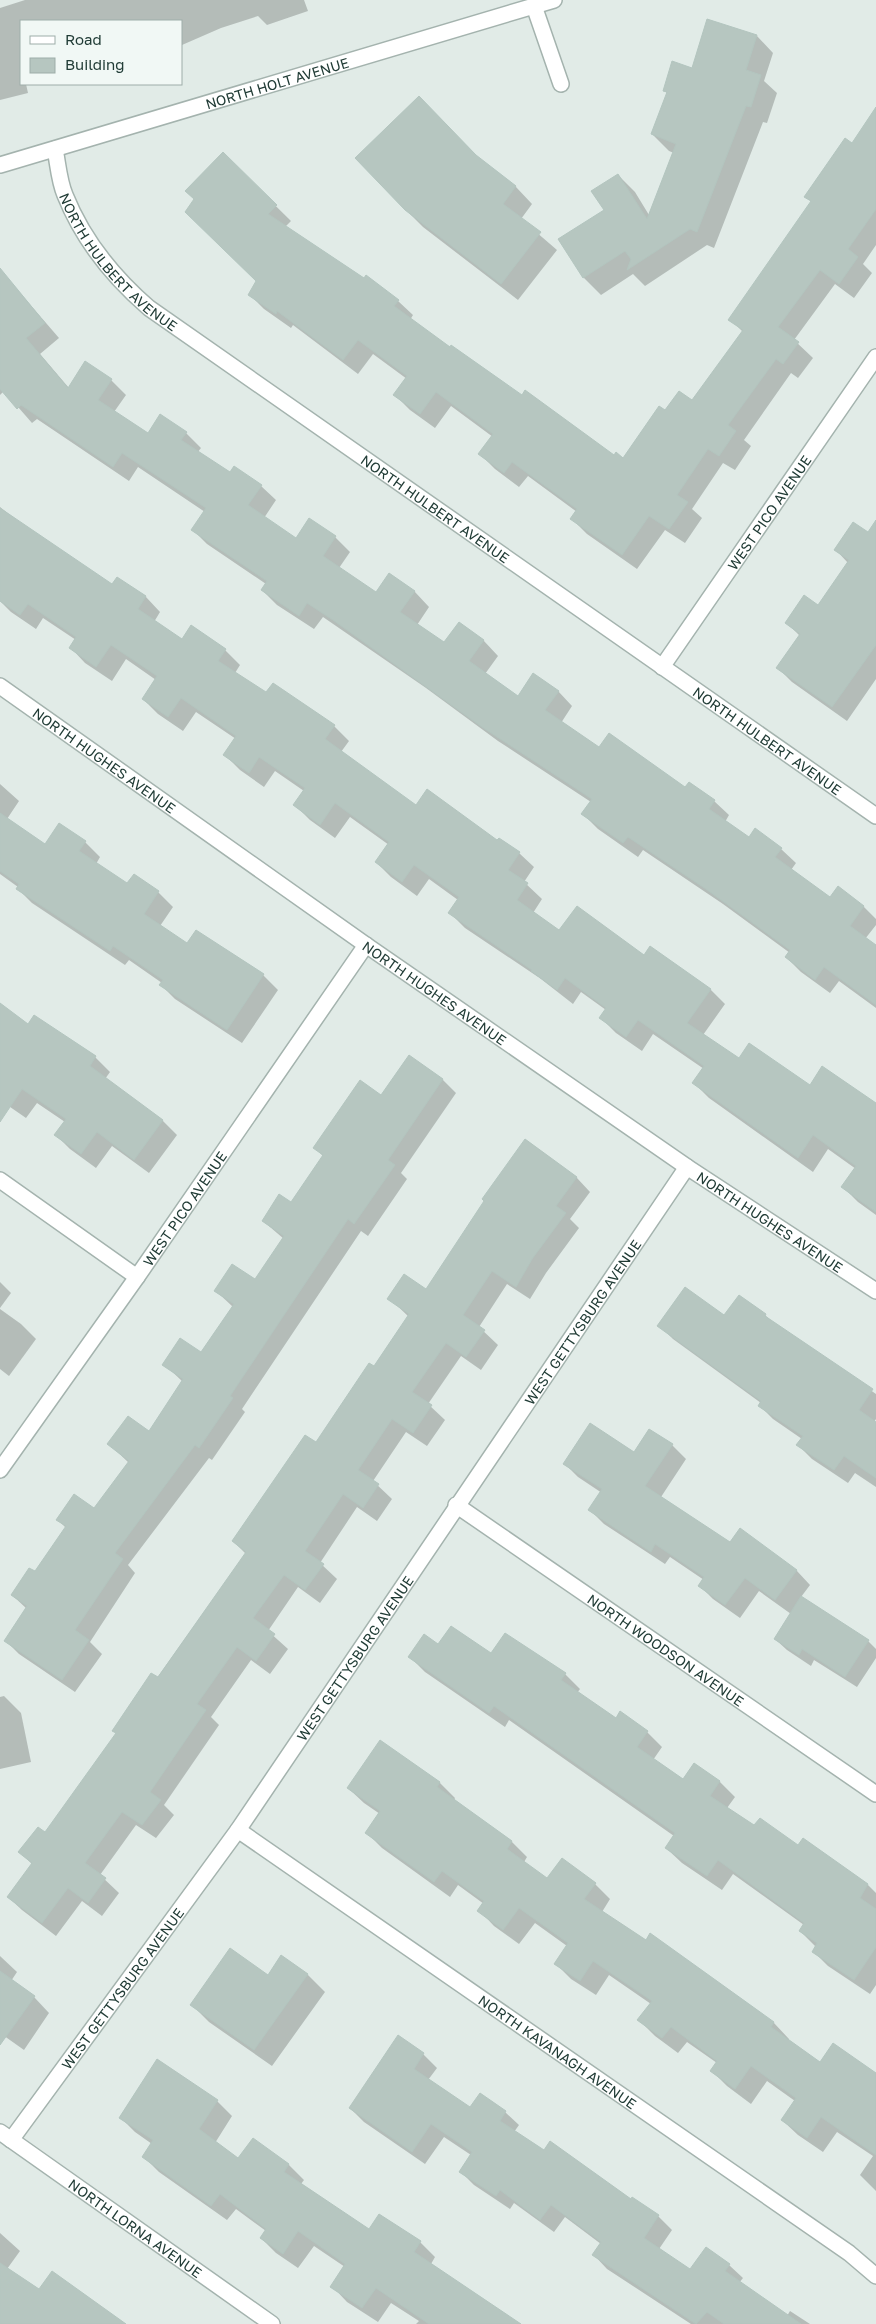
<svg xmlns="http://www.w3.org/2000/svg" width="876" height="2324" viewBox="0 0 876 2324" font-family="'Golos Text',sans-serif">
<rect width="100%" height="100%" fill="#e1ebe7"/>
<g fill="#0003">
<polygon points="25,0 304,0 308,11 267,25 258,16 221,28 182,45 181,21 21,21 21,84 26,84 28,93 0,100 0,8"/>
<polygon points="757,36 773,53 764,81 777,93 767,123 763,122 714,248 707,245 645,286 633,274 601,295 584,278 560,239 605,210 618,175 635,192 649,215 674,153 669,151 652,134 668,94 664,90 693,70"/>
<polygon points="876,109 876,245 863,264 872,273 854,298 835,284 794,340 813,358 798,378 791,373 744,440 751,446 735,470 723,463 692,509 702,518 685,543 665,530 637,569 587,534 572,519 577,512 528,476 519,487 495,469 480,454 493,437 451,406 435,428 410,410 395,395 407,379 373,354 358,374 293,325 291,328 264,309 249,294 258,281 223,154 291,221 285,227 398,301 413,315 410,320 522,397 614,457 623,459 666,412 693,402 743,332 730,319 812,202 806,197 852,145"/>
<polygon points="477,158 516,187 532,204 521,219 557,250 518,300 423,227 406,210"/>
<polygon points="8,279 59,338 40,354 69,388 111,380 126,395 114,412 148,435 186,433 201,448 197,453 230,474 261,486 276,500 264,518 296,539 309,520 335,537 350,552 339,568 376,593 389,575 415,592 429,607 417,625 444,644 459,624 484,641 498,656 485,674 518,697 558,691 572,706 561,723 600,749 714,801 729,815 725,822 750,839 781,849 796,863 791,870 830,898 838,888 864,907 876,919 876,925 865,939 876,947 876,1008 839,981 830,993 801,972 786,957 790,953 723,904 643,850 638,857 598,829 583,814 591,802 498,741 426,688 323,617 314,629 277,605 262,590 266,584 207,544 193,530 205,512 138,467 129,481 37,419 32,423 4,391 0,395 0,281"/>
<polygon points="0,507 26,528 112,585 117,578 146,597 160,612 154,622 182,641 192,627 225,650 240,665 235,673 266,694 334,726 349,741 341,752 416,807 519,853 534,867 524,882 542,899 533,913 560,932 644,956 710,989 725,1004 703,1035 739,1060 810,1087 876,1121 876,1215 858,1202 843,1187 856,1169 828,1149 813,1172 709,1098 694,1083 704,1069 653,1034 642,1051 616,1033 601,1018 606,1010 581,992 573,1004 541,979 465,928 450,913 458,900 429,879 417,896 391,877 376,862 389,845 350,817 335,838 310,820 295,805 304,791 275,771 264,787 240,770 225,755 236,739 196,712 183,731 158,714 143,699 156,680 126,659 112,681 85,663 71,648 76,640 43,618 36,629 11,612 0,601"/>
<polygon points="876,534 876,679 847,721 792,682 778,668 800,636 786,622 818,607 848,563 836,550 873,537"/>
<polygon points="0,784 19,801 7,819 45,846 85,842 100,857 96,864 127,885 158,892 173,907 160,926 187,945 263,975 278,990 242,1043 175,999 161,985 162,983 129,960 125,965 32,903 17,888 18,887 0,874"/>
<polygon points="0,1005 28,1025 34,1016 95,1057 110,1072 105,1079 163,1121 177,1135 149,1173 112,1146 96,1168 70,1149 56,1135 65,1122 37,1103 26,1118 0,1100"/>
<polygon points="409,1057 443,1080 456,1093 401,1173 407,1179 368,1236 361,1231 242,1409 245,1412 212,1460 209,1458 128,1565 135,1573 90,1642 102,1654 75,1692 19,1654 6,1641 27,1609 12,1595 35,1573 66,1528 58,1520 95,1510 129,1463 109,1444 149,1433 183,1382 164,1364 201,1354 233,1307 216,1291 255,1281 284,1239 263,1221 291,1204 323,1156 315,1148 381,1097"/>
<polygon points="526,1140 577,1178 590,1192 570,1219 579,1228 546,1273 530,1299 507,1284 479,1327 498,1345 481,1370 461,1356 428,1404 445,1420 427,1446 406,1432 373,1481 392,1499 377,1521 357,1507 320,1563 337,1579 320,1603 298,1587 268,1631 288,1649 270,1674 251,1660 211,1717 219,1725 164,1805 174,1815 156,1838 136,1825 100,1875 119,1893 102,1916 82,1901 56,1936 22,1910 8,1897 33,1865 20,1852 45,1834 246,1554 233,1541 316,1444 374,1368 409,1317 389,1298 426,1291"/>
<polygon points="0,1282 11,1293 0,1308"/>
<polygon points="0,1309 21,1324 36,1339 9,1376 0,1369"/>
<polygon points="765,1315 772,1322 876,1394 876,1419 874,1422 876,1423 876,1487 855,1473 848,1483 812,1459 798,1445 802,1439 773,1419 759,1405 761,1403 673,1339 659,1325 724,1317"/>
<polygon points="672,1445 686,1459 661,1497 730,1543 740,1530 797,1571 810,1585 801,1597 868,1641 876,1649 876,1658 857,1687 814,1660 811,1666 787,1650 775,1639 791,1614 759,1591 740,1618 713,1599 700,1586 704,1580 670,1557 665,1564 604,1524 590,1510 602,1493 578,1477 565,1464 634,1454"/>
<polygon points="438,1646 491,1655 565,1674 580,1689 577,1693 616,1720 647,1732 662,1747 653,1760 683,1781 694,1765 720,1782 735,1797 727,1808 755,1827 798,1847 804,1840 868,1885 876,1893 876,1985 870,1994 828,1966 813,1951 816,1947 800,1931 804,1925 733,1874 722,1890 682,1863 666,1848 674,1836 509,1720 505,1727 425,1672 410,1657"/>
<polygon points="4,1696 21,1713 31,1762 0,1769 0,1697"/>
<polygon points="380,1742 440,1783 455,1798 454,1800 512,1842 527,1857 524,1862 547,1880 595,1884 610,1899 602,1912 646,1942 651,1935 774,2023 789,2039 788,2041 821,2064 876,2076 876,2191 860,2175 873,2156 837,2132 823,2152 798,2135 782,2120 795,2101 767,2081 751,2104 727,2086 712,2071 717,2063 687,2042 678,2053 655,2036 639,2020 651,2004 609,1975 596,1995 571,1979 555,1963 567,1946 535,1923 519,1944 494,1926 479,1910 484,1904 458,1885 450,1897 382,1848 367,1833 380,1814 364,1803 348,1788"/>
<polygon points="0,1956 17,1972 11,1981 34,1997 49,2013 24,2050 0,2033"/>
<polygon points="282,1957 308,1975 325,1992 272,2066 209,2022 192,2005 268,1976"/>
<polygon points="399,2037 423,2054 437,2068 428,2080 471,2109 505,2112 519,2125 514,2132 544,2151 631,2201 632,2199 658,2216 672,2230 659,2249 691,2271 729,2265 743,2278 739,2283 787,2316 790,2311 810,2324 691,2324 607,2269 594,2255 601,2244 565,2217 554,2232 514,2203 510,2209 474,2185 460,2171 471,2155 444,2137 425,2164 364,2122 350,2108"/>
<polygon points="157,2061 217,2101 232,2116 215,2143 238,2160 253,2139 289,2165 304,2180 301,2184 369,2231 420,2242 435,2257 431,2264 517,2324 416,2324 419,2321 391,2303 378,2322 347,2302 332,2286 345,2267 314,2246 298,2268 276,2253 261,2238 266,2231 236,2209 227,2220 159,2172 144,2157 152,2144 135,2132 120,2117"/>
<polygon points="0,2233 20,2251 7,2269 39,2290 123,2324 0,2324"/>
</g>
<g fill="#b6c6c0" stroke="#b3c5bf">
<polygon points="707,19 757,35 746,70 761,75 751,107 746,106 697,232 690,229 627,270 631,259 625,251 583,278 558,239 604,210 591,191 618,174 647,219 676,144 651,134 667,92 663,91 672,61 692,68"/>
<polygon points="419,96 476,155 516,186 503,204 541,232 501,284 405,210 355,158"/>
<polygon points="876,107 876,209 848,249 858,257 839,284 820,270 778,327 799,342 783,364 776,359 728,425 736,431 719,456 708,449 677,495 688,502 669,529 649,516 622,555 570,519 577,509 512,462 504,473 478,454 493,434 436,392 420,414 393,395 407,376 358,340 343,360 277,311 276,314 248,295 256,281 185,212 194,199 185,191 223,152 277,205 268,214 364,278 366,275 399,300 394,306 450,347 451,345 522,395 525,390 614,455 616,452 623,458 659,406 665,410 679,391 692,400 743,330 728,320 811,201 804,197 845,138 852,143"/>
<polygon points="0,268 45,323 26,338 68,388 85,361 112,379 98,400 148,433 160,414 187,432 181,440 230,472 234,466 262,485 248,505 296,538 309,518 336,536 323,556 376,592 389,573 415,591 400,612 444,642 459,622 484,640 469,661 518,696 533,673 559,691 545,710 599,747 609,733 685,787 689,782 715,800 709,809 749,837 755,828 782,848 775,857 830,897 838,886 864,906 850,926 876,945 876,1005 824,967 815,980 785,957 790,950 706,889 628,837 623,843 581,814 592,799 482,727 333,620 307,603 299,616 261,590 267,581 191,530 206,508 122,453 113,467 21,405 17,409 0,389"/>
<polygon points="0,508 112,584 117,577 146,596 138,609 182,639 191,625 226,649 218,661 266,692 273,683 335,725 325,739 416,805 427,789 497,840 499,838 520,852 508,870 528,883 517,900 559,930 577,906 644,955 650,946 711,989 687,1023 739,1058 749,1043 810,1085 822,1066 876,1103 876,1212 841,1187 856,1166 813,1135 798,1158 692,1083 704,1066 638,1020 626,1037 599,1018 606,1008 565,978 557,990 531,971 532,970 448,913 459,897 414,865 402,882 375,862 389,842 335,803 320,825 293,805 305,788 259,757 249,773 223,755 236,736 181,698 168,717 142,699 157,676 111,645 96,667 69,648 76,637 28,604 20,615 0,601"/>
<polygon points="876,520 876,645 832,707 776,668 800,634 785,623 804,595 818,605 849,560 834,550 853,522 868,532"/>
<polygon points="0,813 45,844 59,823 86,841 79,851 127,883 134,874 159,891 144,914 187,943 196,930 264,974 227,1030 159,985 163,980 113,946 110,951 16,889 19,884 0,871"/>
<polygon points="0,1003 28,1024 34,1015 96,1056 90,1066 163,1120 134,1160 97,1132 81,1154 54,1135 66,1119 22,1089 0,1122"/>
<polygon points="409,1055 443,1079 388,1160 395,1165 354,1224 348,1219 230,1396 233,1398 199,1448 195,1445 115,1553 123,1559 75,1630 89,1640 62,1680 4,1641 27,1606 11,1595 29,1568 35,1571 66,1526 56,1520 74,1494 94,1508 129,1461 107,1444 128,1416 149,1431 183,1379 162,1365 180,1338 201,1352 234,1304 214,1291 232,1264 255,1279 284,1236 262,1221 279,1194 291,1202 323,1155 313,1148 360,1080 381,1095"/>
<polygon points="525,1139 577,1177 556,1206 566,1213 532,1259 516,1287 492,1271 463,1315 485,1330 466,1357 446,1343 412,1392 432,1405 413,1433 392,1419 358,1470 379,1484 363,1508 343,1494 305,1551 324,1564 305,1590 284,1575 253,1618 275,1634 256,1661 237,1647 197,1704 206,1710 150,1792 161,1800 142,1825 122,1812 85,1863 106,1878 88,1903 68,1888 42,1923 7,1897 32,1863 18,1852 38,1827 45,1832 116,1733 112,1731 151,1673 158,1677 246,1552 232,1541 305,1435 316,1442 369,1363 374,1366 409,1314 387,1299 404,1274 426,1289 484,1201 482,1199"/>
<polygon points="685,1287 724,1315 739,1295 766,1314 765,1316 873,1389 859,1410 876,1422 876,1478 844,1456 834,1470 796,1445 803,1436 758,1406 761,1401 657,1326"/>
<polygon points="590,1423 634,1452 649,1429 673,1444 645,1486 730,1542 740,1528 797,1570 775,1600 745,1578 725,1605 698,1586 704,1577 655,1544 651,1552 588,1510 602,1489 563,1464"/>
<polygon points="801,1596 869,1640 845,1677 802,1649 799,1655 774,1639"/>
<polygon points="451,1626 491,1653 505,1633 566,1673 561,1680 616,1718 620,1711 648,1731 637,1747 683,1779 694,1763 720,1781 710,1796 754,1825 760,1818 798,1845 803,1838 868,1884 860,1898 876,1909 876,1947 854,1980 812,1952 817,1943 799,1931 804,1923 718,1860 707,1876 665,1848 675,1833 494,1706 489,1713 408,1657 424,1634 438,1644"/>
<polygon points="380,1740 440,1782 437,1787 512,1841 507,1849 547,1878 562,1858 596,1883 584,1899 646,1940 650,1933 774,2022 771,2027 820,2062 833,2043 876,2073 876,2155 821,2117 807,2138 781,2120 796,2098 751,2066 735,2089 710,2071 717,2061 671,2027 662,2038 637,2020 652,2001 593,1961 580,1981 554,1964 568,1943 519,1908 503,1930 477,1911 484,1901 442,1871 434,1882 365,1833 380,1811 347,1788"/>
<polygon points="230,1948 268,1975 281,1955 308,1974 254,2050 190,2005"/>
<polygon points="0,1971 35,1996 0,2045"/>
<polygon points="398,2035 424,2053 414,2069 470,2107 480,2093 506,2111 500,2121 544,2150 550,2141 631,2199 632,2197 659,2215 644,2238 690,2269 706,2247 730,2264 725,2271 801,2324 724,2324 707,2312 696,2324 592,2255 601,2242 551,2205 540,2220 500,2190 496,2196 459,2172 472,2152 431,2124 412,2152 349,2108"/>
<polygon points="157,2059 218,2100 199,2129 238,2158 253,2138 289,2164 284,2172 369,2229 379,2214 421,2241 414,2252 521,2324 429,2324 376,2288 362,2308 330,2287 345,2264 298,2231 283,2254 260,2238 266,2229 220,2194 211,2206 142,2157 153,2140 119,2118"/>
<polygon points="0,2263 39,2289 52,2271 126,2324 0,2324"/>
</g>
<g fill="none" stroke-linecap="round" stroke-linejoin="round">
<g stroke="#a4b3ae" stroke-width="18">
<g id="minor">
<polyline points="534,6 561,84"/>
<path id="s1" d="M55 149C58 164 59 181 65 195 83 240 112 276 149 308L876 816"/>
<path id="s2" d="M0 165 554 0"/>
<path id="s3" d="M662 667 876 357"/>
<path id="s4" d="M0 686 366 945 687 1167 876 1291"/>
<polyline points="0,1180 137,1277"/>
<path id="s5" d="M0 1470 137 1277 366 945"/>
<path id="s6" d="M456 1505 876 1794"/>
<path id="s7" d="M238 1830 849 2253 876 2276"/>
<path id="s8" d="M0 2132 272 2324"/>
<path id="s9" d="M11 2140 238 1830 687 1167"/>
</g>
</g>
<use href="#minor" stroke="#fff" stroke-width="15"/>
</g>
<g text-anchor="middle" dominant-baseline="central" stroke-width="5" stroke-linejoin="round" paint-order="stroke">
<g font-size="14" fill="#213c36" stroke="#f1f8f5">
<text stroke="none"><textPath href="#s2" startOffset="289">NORTH HOLT AVENUE</textPath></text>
<text stroke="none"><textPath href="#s1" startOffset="134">NORTH HULBERT AVENUE</textPath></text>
<text stroke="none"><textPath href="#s1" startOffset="539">NORTH HULBERT AVENUE</textPath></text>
<text stroke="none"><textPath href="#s3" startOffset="188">WEST PICO AVENUE</textPath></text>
<text stroke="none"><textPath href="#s1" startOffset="944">NORTH HULBERT AVENUE</textPath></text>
<text stroke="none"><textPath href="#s4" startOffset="128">NORTH HUGHES AVENUE</textPath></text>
<text stroke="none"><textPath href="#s4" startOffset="532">NORTH HUGHES AVENUE</textPath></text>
<text stroke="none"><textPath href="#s5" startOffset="320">WEST PICO AVENUE</textPath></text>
<text stroke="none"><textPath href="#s4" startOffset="938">NORTH HUGHES AVENUE</textPath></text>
<text stroke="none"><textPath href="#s9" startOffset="998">WEST GETTYSBURG AVENUE</textPath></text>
<text stroke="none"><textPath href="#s6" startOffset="255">NORTH WOODSON AVENUE</textPath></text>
<text stroke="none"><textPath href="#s9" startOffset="592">WEST GETTYSBURG AVENUE</textPath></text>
<text stroke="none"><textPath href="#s9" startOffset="188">WEST GETTYSBURG AVENUE</textPath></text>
<text stroke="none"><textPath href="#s7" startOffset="389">NORTH KAVANAGH AVENUE</textPath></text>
<text stroke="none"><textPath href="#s8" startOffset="166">NORTH LORNA AVENUE</textPath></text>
</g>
</g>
<rect x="20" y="20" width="162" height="65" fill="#f1f8f5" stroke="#9eada9"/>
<rect x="30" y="36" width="25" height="8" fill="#ffffff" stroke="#9eada9"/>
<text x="65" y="45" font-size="15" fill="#213c36">Road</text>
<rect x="30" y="58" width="25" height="15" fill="#b6c6c0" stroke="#9eada9"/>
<text x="65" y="70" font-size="15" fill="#213c36">Building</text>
</svg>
